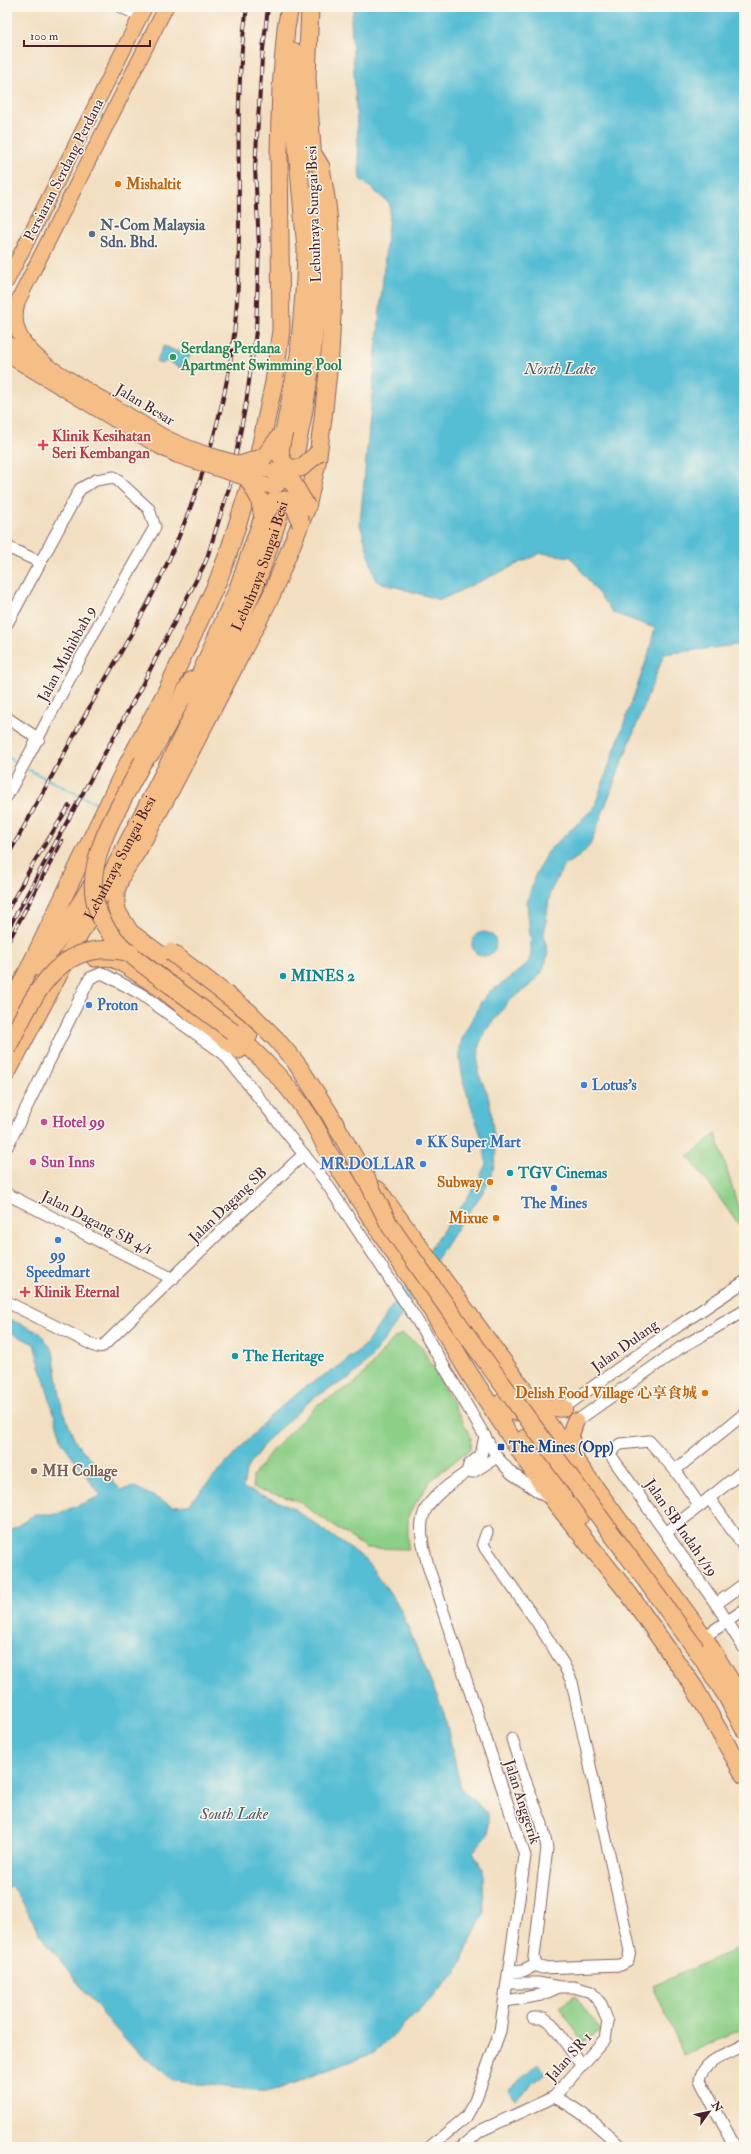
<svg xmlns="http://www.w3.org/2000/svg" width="751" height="2154" viewBox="0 0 751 2154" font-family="'IM FELL Double Pica','Noto Serif SC',serif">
<rect width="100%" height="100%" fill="#fbf7ec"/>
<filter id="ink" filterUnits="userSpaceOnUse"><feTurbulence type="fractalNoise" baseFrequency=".025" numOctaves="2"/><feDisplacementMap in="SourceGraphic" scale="8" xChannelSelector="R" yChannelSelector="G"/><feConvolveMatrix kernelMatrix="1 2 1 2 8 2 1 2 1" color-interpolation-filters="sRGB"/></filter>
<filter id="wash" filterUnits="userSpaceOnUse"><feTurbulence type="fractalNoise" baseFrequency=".012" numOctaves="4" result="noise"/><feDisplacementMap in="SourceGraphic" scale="16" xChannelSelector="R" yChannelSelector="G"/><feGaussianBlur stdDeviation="0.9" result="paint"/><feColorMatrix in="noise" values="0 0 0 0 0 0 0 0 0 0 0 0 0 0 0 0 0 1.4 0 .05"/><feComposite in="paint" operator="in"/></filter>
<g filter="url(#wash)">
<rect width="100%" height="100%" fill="#f2dfc1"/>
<g fill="#8ccf87" stroke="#6b7759">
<polygon points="716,1134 744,1227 744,1231 688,1156"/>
<polygon points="402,1334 421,1346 471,1437 470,1449 430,1481 408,1516 408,1549 366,1548 296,1500 253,1488 253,1476 273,1449 317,1405 357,1382 394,1338"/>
<polygon points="744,1945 744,2028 684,2055 653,1986"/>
<polygon points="575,1995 600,2031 583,2042 559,2006"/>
</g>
<g fill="#57bed4" stroke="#506e80">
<polygon points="355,7 744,7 744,644 664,654 590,845 580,856 564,865 550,892 544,935 548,955 542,972 533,983 508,1002 485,1032 479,1045 478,1073 487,1092 490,1104 496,1155 493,1170 487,1185 477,1202 462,1220 394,1327 369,1360 351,1377 313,1398 266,1441 246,1471 243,1488 290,1506 366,1560 400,1608 444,1713 461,1789 488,1813 488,1834 473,1852 483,1869 484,1912 456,1973 376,2052 270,2092 174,2081 126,2041 88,1996 41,1935 12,1885 7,1890 7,1533 35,1514 57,1514 101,1496 62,1442 34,1344 7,1331 7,1318 40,1333 53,1351 62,1407 76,1443 121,1490 135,1487 172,1506 188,1505 267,1419 306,1386 341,1365 367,1343 454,1214 462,1206 478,1181 486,1164 484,1145 464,1084 460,1060 460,1047 463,1036 481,1002 490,991 505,982 528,963 531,955 531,945 527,903 534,878 547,852 594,808 648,656 655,628 613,613 571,557 541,553 440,600 376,581 360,524 390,204 360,179 351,19"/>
<polygon points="164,346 178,352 181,349 188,350 190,355 185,366 181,368 166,361 164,363 159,364 156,361"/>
<circle cx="484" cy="944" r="12"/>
<polygon points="538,2064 545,2073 516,2099 508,2090"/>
</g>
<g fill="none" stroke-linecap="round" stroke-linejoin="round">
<g stroke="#57bed4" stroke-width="2.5">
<polyline points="7,757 15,762"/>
<polyline points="29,770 95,803"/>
</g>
</g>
</g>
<g filter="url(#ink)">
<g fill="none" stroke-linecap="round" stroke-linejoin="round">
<g stroke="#856260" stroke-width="13">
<g id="minor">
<polyline points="121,7 140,16"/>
<polyline points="7,547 40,562"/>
<polyline points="7,624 80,489 96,480 114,477 149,509 155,527 95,631 7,796"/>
<polyline points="7,718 39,739"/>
<polyline points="7,1147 90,978 102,973 141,994 224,1054 325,1181 418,1322 497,1457 511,1473 548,1498"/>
<polyline points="7,1194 173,1279"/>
<polyline points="7,1302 97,1347 103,1346 218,1234 304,1154"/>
<polyline points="559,1411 678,1326 744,1282"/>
<polyline points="571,1425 680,1348 744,1311"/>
<polyline points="675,1470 744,1414"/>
<polyline points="467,1472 469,1465 481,1455 485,1436"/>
<polyline points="709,1498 744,1547"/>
<polyline points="700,1506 675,1470 649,1441 620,1444 609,1453 716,1604 744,1648"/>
<polyline points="487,1532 483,1543 485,1548 537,1622 564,1665 572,1682 630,1951 628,1961 621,1965 542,1968 536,1965 534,1957 547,1848 542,1824 524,1777 512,1739"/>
<polyline points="666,1533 744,1470"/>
<polyline points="716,1604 744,1584"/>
<polyline points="704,1637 744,1610"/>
<polyline points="509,1972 523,1971 536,1965"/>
<path d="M508 1983H538L559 1987H574L591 1992 601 2004 608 2022 605 2039 554 2097C580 2109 601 2128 621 2147"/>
<polyline points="506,2001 541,1995 559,1987"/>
<polyline points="533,2018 544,2018 552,2024 582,2066"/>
<path d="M430 2147 466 2117 475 2101 500 2031 525 1856 429 1569C413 1513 421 1504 467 1472H473L497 1457"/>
<polyline points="461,2147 480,2131 554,2097"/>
<path d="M735 2147 700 2080C703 2060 728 2054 744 2045"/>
</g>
</g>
<g stroke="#856260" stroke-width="16">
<g id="major">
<polyline points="7,281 145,7"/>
<polyline points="7,343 48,366 163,436"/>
<polyline points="7,355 158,446"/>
<path d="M48 366C26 348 9 331 18 301L166 7"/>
</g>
</g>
<g stroke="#856260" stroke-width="19">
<g id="highway">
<polyline points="310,7 307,78 313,162"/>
<polyline points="284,432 299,355 305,280 306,249 295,125 293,51"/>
<polyline points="191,695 237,591 263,517"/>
<polyline points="143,761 152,752 192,680"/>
<polyline points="95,958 110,957 121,962 161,988 239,1050"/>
<polyline points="40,968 98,875"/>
<polyline points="176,977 249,1035"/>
<polyline points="193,979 130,932 118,913 116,905 116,891 122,874 138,850 171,789 272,594 307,507 317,463 323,418 330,353 333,296 333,260 327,204 321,167 312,152"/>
<polyline points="7,1014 125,769 166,692 217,583 228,554 257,463 274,382 281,330 279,151 281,88 286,28 290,7"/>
<path d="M233 1032C271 1066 308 1104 328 1152L431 1309 469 1373 533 1471 554 1501 629 1594 694 1687 744 1775"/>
<path id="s1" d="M7 1073C65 961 126 849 183 735 210 680 241 625 262 567 305 449 325 318 315 193"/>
<polyline points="378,1190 704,1637 730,1680 744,1709"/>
<polyline points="530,1397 547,1407 564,1408"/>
<polyline points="501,1403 508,1410 515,1412 525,1406 526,1397"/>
<polyline points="575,1422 570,1436 575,1458"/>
<polyline points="525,1438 580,1516"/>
<polyline points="696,1649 726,1695 744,1729"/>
</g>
</g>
<use href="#minor" stroke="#fff" stroke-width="11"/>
<use href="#major" stroke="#f6be87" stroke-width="14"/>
<use href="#highway" stroke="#f6be87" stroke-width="17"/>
<g stroke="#4a1f2b" stroke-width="4">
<g id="rail">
<path d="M7 857C35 808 61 759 88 710 112 666 139 624 160 579 194 507 220 430 232 351 248 237 229 121 247 7"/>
<polyline points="7,911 34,862 69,806"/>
<polyline points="7,931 139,691 206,561 230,485 246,403 256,331 259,245 255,168 262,58 268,7"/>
<polyline points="7,944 62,841"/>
</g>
</g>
<use href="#rail" stroke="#fbf7ec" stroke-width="2.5" stroke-dasharray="8" stroke-linecap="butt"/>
<g stroke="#856260" stroke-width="16" stroke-linecap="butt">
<path id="major-bridge" d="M158 446 178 456 272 487 277 486 281 481 275 472C237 463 198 454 163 436"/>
</g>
<g stroke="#856260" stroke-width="19" stroke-linecap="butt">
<g id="highway-bridge">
<path d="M284 432C281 445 276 458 289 468H301L318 453"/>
<polyline points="243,464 264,457 281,435"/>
<polyline points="275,472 293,483 307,507"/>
<polyline points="248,479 259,498 263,517"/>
<polyline points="263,517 273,502 286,500 295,507 301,524"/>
<path d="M143 761C127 794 104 828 96 863 81 925 130 955 172 986 192 1001 212 1016 233 1032"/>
<polyline points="171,952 249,1012 276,1039 297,1064 329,1113 366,1178 390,1226 471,1341 696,1649"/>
<path d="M7 1049C33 997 58 934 131 953"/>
</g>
</g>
<use href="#major-bridge" stroke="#f6be87" stroke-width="14"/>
<use href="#highway-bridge" stroke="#f6be87" stroke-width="17"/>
</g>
</g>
<g fill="#e8710a" stroke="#fbf7ec" stroke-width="1.5">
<circle cx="118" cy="184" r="4"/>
<circle cx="490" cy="1182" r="4"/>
<circle cx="496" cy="1218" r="4"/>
<circle cx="705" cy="1393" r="4"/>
</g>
<circle fill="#5c6f8a" stroke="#fbf7ec" stroke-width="1.5" cx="92" cy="234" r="4"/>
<circle fill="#2e9e5b" stroke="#fbf7ec" stroke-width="1.5" cx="173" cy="357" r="4"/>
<g fill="#e0444e" stroke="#fbf7ec" stroke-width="1.5">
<path d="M41 439h4v4h4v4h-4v4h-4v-4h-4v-4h4z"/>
<path d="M23 1286h4v4h4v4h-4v4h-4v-4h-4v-4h4z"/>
</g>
<g fill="#0f9aa8" stroke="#fbf7ec" stroke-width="1.5">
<circle cx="283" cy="976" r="4"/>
<circle cx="510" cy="1173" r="4"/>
<circle cx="235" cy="1356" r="4"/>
</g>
<g fill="#3f7fe0" stroke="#fbf7ec" stroke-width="1.5">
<circle cx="89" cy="1005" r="4"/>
<circle cx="584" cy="1085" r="4"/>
<circle cx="419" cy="1142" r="4"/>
<circle cx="423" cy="1164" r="4"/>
<circle cx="554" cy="1188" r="4"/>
<circle cx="58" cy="1240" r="4"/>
</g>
<g fill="#d1479c" stroke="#fbf7ec" stroke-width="1.5">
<circle cx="44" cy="1122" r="4"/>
<circle cx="33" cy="1162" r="4"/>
</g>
<rect fill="#1a4fb4" stroke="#fbf7ec" stroke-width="1.5" x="497" y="1443" width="8" height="8" rx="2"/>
<circle fill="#8d6e63" stroke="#fbf7ec" stroke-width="1.5" cx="34" cy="1471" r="4"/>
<g text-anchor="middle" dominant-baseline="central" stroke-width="3" stroke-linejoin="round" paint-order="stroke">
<g font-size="15" fill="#4a1f2b" stroke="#fbf7ec">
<text transform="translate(64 170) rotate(-63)">Persiaran Serdang Perdana</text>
<text transform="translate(314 214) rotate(-92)">Lebuhraya Sungai Besi</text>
<text transform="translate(145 405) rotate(31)">Jalan Besar</text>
<text stroke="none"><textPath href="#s1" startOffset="567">Lebuhraya Sungai Besi</textPath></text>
<text transform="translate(67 654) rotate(-62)">Jalan Muhibbah 9</text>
<text stroke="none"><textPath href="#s1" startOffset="243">Lebuhraya Sungai Besi</textPath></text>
<text transform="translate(228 1205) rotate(-44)">Jalan Dagang SB</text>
<text transform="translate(97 1223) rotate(27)">Jalan Dagang SB 4/1</text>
<text transform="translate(625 1346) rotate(-36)">Jalan Dulang</text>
<text transform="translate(681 1528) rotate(55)">Jalan SB Indah 1/19</text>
<text transform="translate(522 1802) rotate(72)">Jalan Anggerik</text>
<text transform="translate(569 2057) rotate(-48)">Jalan SR 1</text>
</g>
<g font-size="15" font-weight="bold" fill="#c56008" stroke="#fbf7ec" text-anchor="end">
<text x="126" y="184" text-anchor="start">Mishaltit</text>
<text x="482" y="1182">Subway</text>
<text x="488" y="1218">Mixue</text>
<text x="697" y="1393">Delish Food Village 心享食城</text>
</g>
<g font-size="15" font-weight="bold" fill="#4e5e75" stroke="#fbf7ec" text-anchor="start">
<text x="100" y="225">N-Com Malaysia<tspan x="100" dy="17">Sdn. Bhd.</tspan></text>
</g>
<g font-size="15" font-weight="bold" fill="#27864d" stroke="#fbf7ec" text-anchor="start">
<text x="181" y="348">Serdang Perdana<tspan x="181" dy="17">Apartment Swimming Pool</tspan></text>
</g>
<g font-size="15" font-weight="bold" fill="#be3a42" stroke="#fbf7ec" text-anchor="start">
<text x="52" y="436">Klinik Kesihatan<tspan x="52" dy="17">Seri Kembangan</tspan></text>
<text x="34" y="1292">Klinik Eternal</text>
</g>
<g font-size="15" font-weight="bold" fill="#0d838f" stroke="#fbf7ec" text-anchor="start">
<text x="291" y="976">MINES 2</text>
<text x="518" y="1173">TGV Cinemas</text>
<text x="243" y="1356">The Heritage</text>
</g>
<g font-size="15" font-weight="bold" fill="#366cbe" stroke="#fbf7ec" text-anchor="start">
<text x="97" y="1005">Proton</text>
<text x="592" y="1085">Lotus's</text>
<text x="427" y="1142">KK Super Mart</text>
<text x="415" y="1164" text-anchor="end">MR.DOLLAR</text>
<text x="554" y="1203" text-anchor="middle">The Mines</text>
<text x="58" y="1255" text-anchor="middle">99<tspan x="58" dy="17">Speedmart</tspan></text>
</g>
<g font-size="15" font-weight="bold" fill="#b23c85" stroke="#fbf7ec" text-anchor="start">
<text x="52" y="1122">Hotel 99</text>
<text x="41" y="1162">Sun Inns</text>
</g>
<g font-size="15" font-weight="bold" fill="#164399" stroke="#fbf7ec" text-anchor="start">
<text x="509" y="1447">The Mines (Opp)</text>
</g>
<g font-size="15" font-weight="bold" fill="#785e54" stroke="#fbf7ec" text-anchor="start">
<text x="42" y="1471">MH Collage</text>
</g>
<g font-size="16" font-style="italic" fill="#4f5766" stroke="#fbf7ec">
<text x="560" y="369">North Lake</text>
<text x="234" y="1814">South Lake</text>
</g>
</g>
<rect width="751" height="2154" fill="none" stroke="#fbf7ec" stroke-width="24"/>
<g transform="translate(709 2112) rotate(57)" stroke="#fbf7ec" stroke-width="3" paint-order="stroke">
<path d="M0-3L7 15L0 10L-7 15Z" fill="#4a1f2b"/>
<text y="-6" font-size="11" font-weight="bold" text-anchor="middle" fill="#4a1f2b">N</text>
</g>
<path d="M24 40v6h126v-6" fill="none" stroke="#4a1f2b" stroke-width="2"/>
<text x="30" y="40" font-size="12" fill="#4a1f2b" stroke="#fbf7ec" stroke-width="3" paint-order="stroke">100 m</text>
</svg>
